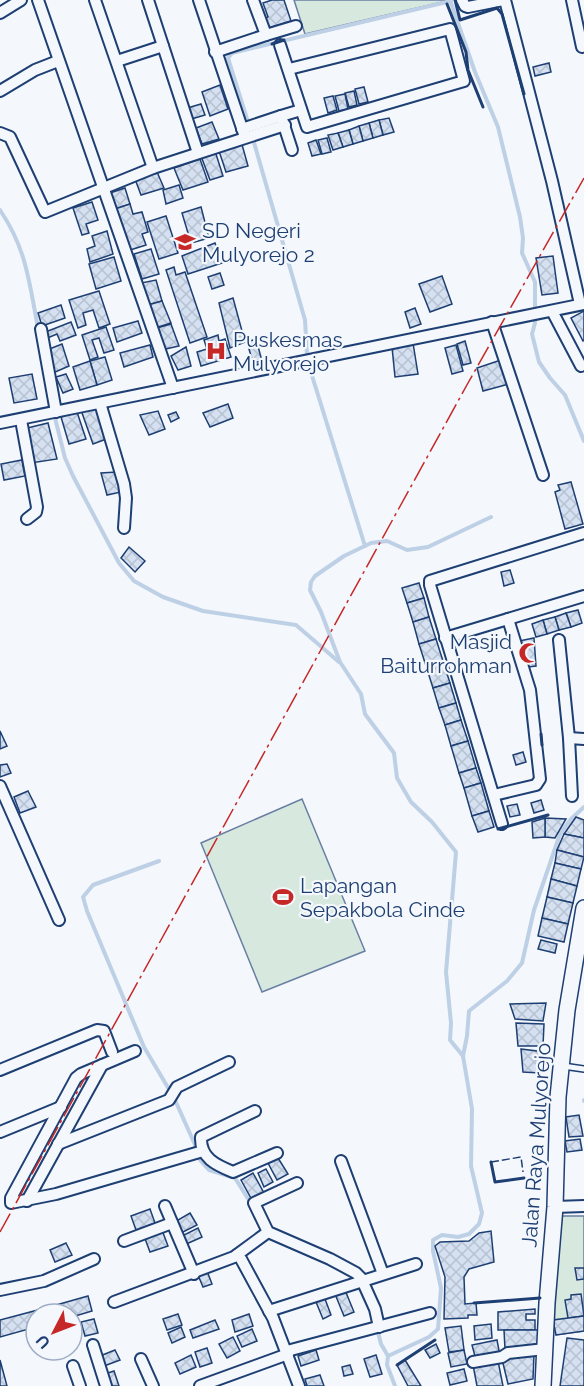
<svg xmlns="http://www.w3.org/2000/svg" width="584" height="1386" viewBox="0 0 584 1386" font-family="Raleway,sans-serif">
<defs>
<pattern id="building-cross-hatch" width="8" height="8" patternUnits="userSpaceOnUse" patternTransform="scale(1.5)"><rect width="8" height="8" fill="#d5e0f0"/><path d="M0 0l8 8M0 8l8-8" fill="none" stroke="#b6c1d1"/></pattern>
</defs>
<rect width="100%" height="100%" fill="#f4f7fb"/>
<g fill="#d7e8df" stroke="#687fa3" stroke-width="1.5">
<polygon points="294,0 447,0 447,1 305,34"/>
<polygon points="302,799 365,951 262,992 201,843"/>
<polygon points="562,1216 584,1216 584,1331 556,1335 553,1320"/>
</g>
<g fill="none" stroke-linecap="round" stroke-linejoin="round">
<g stroke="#bed0e5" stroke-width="4">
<polyline points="450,0 475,72 498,127 520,217 523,238 522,253 535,282 535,323 532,334 539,362 550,378 565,395 584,441"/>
<polyline points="248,122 228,58 232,53 451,1"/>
<polyline points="253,139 305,320 307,354"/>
<path d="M0 210C27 250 29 282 38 328"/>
<polyline points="309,366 365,546"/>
<polyline points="55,418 65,458 73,476 119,563 134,581 163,597 203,611 296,625 339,662"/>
<polyline points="159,861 93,885 83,897 87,911 144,1047 170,1091"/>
<polyline points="463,1056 450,1040 451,1023 446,972 456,852 432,822 411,802 397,778 394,753 365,714 361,694 340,662 321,612 310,590 311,582 315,576 344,556 371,543 387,541 407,550 428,547 491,517"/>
<polyline points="175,1100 196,1147"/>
<polyline points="584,1100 584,1101"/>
<polyline points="200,1160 209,1170 235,1178 252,1205"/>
<polyline points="377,1328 381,1344 388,1356 387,1365 395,1386"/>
<polyline points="388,1356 429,1337 438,1329 441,1288 433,1251 433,1240 442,1235 458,1237 469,1234 479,1224 482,1213 471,1166 472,1109 463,1056 467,1036 469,1011 507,981 522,963 534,910 560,834 571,819 584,807"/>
</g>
</g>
<g fill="url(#building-cross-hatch)" stroke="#1d3f73" stroke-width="1.5">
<polygon points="272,0 284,0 291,21 266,29 264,19 268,17 263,3"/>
<polygon points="549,63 551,72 535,76 533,67"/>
<polygon points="220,85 228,109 210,116 202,92"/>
<polygon points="364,87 368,102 359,104 355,89"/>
<polygon points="354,91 357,105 349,107 345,93"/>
<polygon points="345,94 348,109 339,111 335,96"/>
<polygon points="333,96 337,110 328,113 324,98"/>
<polygon points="201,104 205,115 188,120 184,109"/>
<polygon points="389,118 394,132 383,135 379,120"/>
<polygon points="379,120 383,135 373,138 369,123"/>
<polygon points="212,122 219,139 202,144 196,128"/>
<polygon points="369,123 373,138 363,141 359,126"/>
<polygon points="359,126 363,141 353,144 349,130"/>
<polygon points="349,130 353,144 343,147 338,133"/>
<polygon points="338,133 343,147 333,150 328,135"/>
<polygon points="327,138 331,152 322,154 318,140"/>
<polygon points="316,140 321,154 312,156 308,143"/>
<polygon points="241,141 248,166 226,172 218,148"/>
<polygon points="215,151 223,176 210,180 201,156"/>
<polygon points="200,159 208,182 183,190 174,168"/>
<polygon points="157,172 164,188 141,195 135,179"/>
<polygon points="179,185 183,198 166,204 163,190"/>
<polygon points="125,188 130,204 115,209 110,193"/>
<polygon points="92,202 98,220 86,224 89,233 82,235 73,208"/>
<polygon points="130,204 133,214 142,212 148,232 142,234 146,245 127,251 115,209"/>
<polygon points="201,207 209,238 191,243 182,213"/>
<polygon points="166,216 178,253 159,259 147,222"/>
<polygon points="107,231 113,254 90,262 87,249 95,246 92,236"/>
<polygon points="215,243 222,263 188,274 182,256"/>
<polygon points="151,249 159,274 142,279 134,254"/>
<polygon points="553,256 558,293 542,295 536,258"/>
<polygon points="114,257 121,281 96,289 89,264"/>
<polygon points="174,267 176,275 185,272 207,337 190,343 166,270"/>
<polygon points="220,273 224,285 212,289 208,277"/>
<polygon points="442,276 452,304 430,312 419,284"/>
<polygon points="156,280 162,301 148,305 141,283"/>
<polygon points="99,291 110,324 99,328 93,310 83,313 86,325 78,328 69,300"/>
<polygon points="233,298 245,342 230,348 219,303"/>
<polygon points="162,301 171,323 155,328 148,305"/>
<polygon points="61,305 65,318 42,326 38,313"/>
<polygon points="415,308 421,324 410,328 405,312"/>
<polygon points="584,311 584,340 583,341 571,318"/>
<polygon points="138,321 142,333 117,342 113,328"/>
<polygon points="71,322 76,335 60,341 57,334 45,339 43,333"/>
<polygon points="171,324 179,346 161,350 157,328"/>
<polygon points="106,327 114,350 104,353 99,338 92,340 98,357 90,360 82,335"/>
<polygon points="218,335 219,341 225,339 231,357 201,366 197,352 207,349 204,340"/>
<polygon points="256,339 262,361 253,363 247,342"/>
<polygon points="465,341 471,363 463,365 457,344"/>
<polygon points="413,343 418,374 395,377 392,347"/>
<polygon points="62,344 69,366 53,373 47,350"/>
<polygon points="150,345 153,357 124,367 120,353"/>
<polygon points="456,345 463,371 452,374 445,348"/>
<polygon points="186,347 191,366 178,370 171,356"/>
<polygon points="105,357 112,380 97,385 90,361"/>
<polygon points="501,360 509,384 483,391 477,368"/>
<polygon points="90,361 97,385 80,390 73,367"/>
<polygon points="32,374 37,399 14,403 9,378"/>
<polygon points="66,374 73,389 63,393 56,377"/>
<polygon points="228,404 233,418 210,427 203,413"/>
<polygon points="100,406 109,438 93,444 81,410"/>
<polygon points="158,411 165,429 149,435 140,415"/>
<polygon points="77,412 86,439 69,444 61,417"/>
<polygon points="176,412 179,418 171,422 168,415"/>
<polygon points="48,423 57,459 31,463 23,429"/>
<polygon points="22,460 25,476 4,480 1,464"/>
<polygon points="117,472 121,492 107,495 101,473"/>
<polygon points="571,482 583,524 565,529 555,492 560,490 558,485"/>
<polygon points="129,547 145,561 135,572 121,558"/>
<polygon points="510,570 514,583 504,586 501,572"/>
<polygon points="419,583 424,598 407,603 402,588"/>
<polygon points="424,598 429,617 413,622 407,603"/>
<polygon points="578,610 582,623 571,627 566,613"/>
<polygon points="566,613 571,627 559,630 555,617"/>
<polygon points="429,617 436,639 419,644 413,622"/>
<polygon points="555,617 559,630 547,634 543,620"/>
<polygon points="543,620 547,634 536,637 532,624"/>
<polygon points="534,638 536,666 528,667 519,641"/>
<polygon points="436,639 443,661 426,666 419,644"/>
<polygon points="443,661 450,683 433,688 426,666"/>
<polygon points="450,683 456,703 439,708 433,688"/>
<polygon points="456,703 461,720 445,725 439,708"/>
<polygon points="461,720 468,741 451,746 445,725"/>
<polygon points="0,731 7,746 0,749"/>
<polygon points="468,741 476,768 459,773 451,746"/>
<polygon points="523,752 526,762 516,765 513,755"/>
<polygon points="7,764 11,773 0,777 0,765"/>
<polygon points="476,768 481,783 464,788 459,773"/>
<polygon points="481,783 489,811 472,816 464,788"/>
<polygon points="28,791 36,807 20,813 14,797"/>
<polygon points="541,800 544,810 534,813 531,803"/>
<polygon points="517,804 520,815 510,817 507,806"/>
<polygon points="489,811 494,827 478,832 472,816"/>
<polygon points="576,817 584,820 584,838 564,834"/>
<polygon points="545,818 566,819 555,838 545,837"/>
<polygon points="545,818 545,837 533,838 532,822"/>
<polygon points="564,834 584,838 584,857 557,850"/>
<polygon points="557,850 584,857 581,869 555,863"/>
<polygon points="555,863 581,869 577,886 551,879"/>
<polygon points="551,879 577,886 573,903 547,897"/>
<polygon points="547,897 573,903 568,924 542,918"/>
<polygon points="542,918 568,924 564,942 538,936"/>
<polygon points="541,940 557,944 555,953 538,949"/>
<polygon points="546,1003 543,1021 515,1019 510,1004"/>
<polygon points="516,1023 544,1024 543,1046 518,1046"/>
<polygon points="521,1049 545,1052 540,1073 523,1072"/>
<polygon points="579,1115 583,1136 569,1137 566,1117"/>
<polygon points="580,1139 582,1150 567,1152 565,1141"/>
<polygon points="278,1158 288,1174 277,1180 268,1163"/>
<polygon points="266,1169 273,1182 264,1187 258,1173"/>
<polygon points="253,1173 264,1193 252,1200 241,1180"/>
<polygon points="150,1209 155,1223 136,1230 131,1216"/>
<polygon points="190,1213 197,1225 179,1234 173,1223"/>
<polygon points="198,1228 202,1237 184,1245 180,1237"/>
<polygon points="162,1230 168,1246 150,1252 144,1236"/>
<polygon points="491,1231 494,1262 469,1269 464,1277 465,1304 476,1303 477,1315 468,1315 468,1318 444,1319 445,1277 435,1246 440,1242 469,1241 479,1233"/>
<polygon points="66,1243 72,1255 55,1262 50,1250"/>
<polygon points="575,1268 584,1268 584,1279 577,1280"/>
<polygon points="207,1271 212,1284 203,1287 198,1275"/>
<polygon points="345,1290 354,1312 344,1316 335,1294"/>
<polygon points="581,1294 584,1316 568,1318 565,1300 571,1299 571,1295"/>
<polygon points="88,1296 92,1311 72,1317 72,1314 51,1314 49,1307"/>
<polygon points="325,1299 331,1315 323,1319 316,1302"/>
<polygon points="535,1309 535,1314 526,1314 526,1320 535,1320 535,1330 498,1330 498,1312"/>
<polygon points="38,1310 40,1314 36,1314 36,1327 0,1337 0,1320"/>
<polygon points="178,1314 182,1325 167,1330 163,1319"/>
<polygon points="249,1314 253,1326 235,1332 232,1320"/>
<polygon points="584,1316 584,1331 556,1335 553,1320"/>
<polygon points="94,1319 98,1333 85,1336 81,1322"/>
<polygon points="215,1320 219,1329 193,1338 190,1330"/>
<polygon points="491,1324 492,1338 475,1340 474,1326"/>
<polygon points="77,1325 81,1338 72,1341 72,1326"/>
<polygon points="461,1326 464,1350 449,1352 445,1328"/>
<polygon points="181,1327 185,1337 172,1343 168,1333"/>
<polygon points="252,1329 257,1341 242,1347 237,1336"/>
<polygon points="504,1330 539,1330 538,1346 505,1349"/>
<polygon points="233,1337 240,1351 227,1358 219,1344"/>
<polygon points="567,1338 584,1340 584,1386 560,1386"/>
<polygon points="497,1340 500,1356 476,1360 472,1345"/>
<polygon points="436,1344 440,1353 430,1358 425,1350"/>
<polygon points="207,1348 212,1363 200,1367 195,1352"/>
<polygon points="115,1350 120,1360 104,1366 100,1356"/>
<polygon points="316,1350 319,1360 301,1366 298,1356"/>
<polygon points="464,1350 467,1364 451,1367 448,1353"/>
<polygon points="534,1354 533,1379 508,1384 502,1359"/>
<polygon points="191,1355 196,1367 180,1374 175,1363"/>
<polygon points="376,1355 382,1374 370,1377 364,1359"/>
<polygon points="0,1360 7,1386 0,1386"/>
<polygon points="405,1360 421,1386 408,1386 397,1365"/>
<polygon points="498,1361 503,1386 477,1386 473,1365"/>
<polygon points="350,1365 353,1374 344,1376 342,1367"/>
<polygon points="464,1369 467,1381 450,1385 447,1373"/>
<polygon points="114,1371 119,1386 109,1386 105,1374"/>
<polygon points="320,1375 324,1386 307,1386 305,1379"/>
</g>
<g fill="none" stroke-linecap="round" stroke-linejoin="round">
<g stroke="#1d3f73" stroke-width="8">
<polyline id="service" points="563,1066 584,1069"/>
</g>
<g stroke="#1d3f73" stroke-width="14">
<g id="minor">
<polyline points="38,0 173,388"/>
<polyline points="95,0 153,168"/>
<polyline points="148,0 198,153"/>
<polyline points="199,0 245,137"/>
<polyline points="462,0 465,6 468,7 503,0"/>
<polyline points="505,0 552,181 580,304"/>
<polyline points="572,0 582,47"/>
<polyline points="0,13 21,0"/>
<polyline points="266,35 296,26"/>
<polyline points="280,45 307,127 464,81 450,29 289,69"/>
<polyline points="215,52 266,35 253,0"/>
<polyline points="117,61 163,46"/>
<polyline points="0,91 35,70 58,61"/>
<polyline points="242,129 281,116"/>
<polyline points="0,133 10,137 45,212 153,168 285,125"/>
<polyline points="292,150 281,116 301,110"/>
<polyline points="552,311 581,366"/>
<polyline points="492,322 543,475"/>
<polyline points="41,329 56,412"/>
<polyline points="100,403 124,484 126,498 124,528"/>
<polyline points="21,420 37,507 36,512 27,519"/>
<polyline points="0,423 584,304"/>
<polyline points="445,638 584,596"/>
<polyline points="559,640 569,738 572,796"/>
<polyline points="569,738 584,739"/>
<polyline points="0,786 59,920"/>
<polyline points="494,795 536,785 540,779 530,690 508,619"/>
<polyline points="502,824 430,585 430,581 584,533"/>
<polyline points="135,1051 81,1074 76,1078 11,1198 11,1203 56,1194 203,1151"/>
<polyline points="0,1070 97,1030 104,1031 112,1052"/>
<path d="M255 1111 201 1137C200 1158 216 1165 233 1172L277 1153"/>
<polyline points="0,1132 61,1107"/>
<polyline points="58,1144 169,1100 177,1087 229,1062"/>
<polyline points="341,1161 383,1274"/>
<polyline points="297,1183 254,1203 268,1232 330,1259 356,1273 361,1278 375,1309 379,1327"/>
<polyline points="27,1201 102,1065"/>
<polyline points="165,1206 194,1274"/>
<polyline points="555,1207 584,1206"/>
<polyline points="124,1241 172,1223"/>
<polyline points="237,1255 241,1259 273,1318 299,1386"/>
<polyline points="0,1290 44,1281 94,1259"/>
<polyline points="114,1302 234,1257 268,1232"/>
<polyline points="269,1311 416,1264"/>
<polyline points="93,1345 106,1386"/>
<polyline points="287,1351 430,1313"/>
<polyline points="141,1359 153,1386"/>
<polyline points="473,1362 502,1357 508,1353 545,1349"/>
<polyline points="73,1366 80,1386"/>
<polyline points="200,1386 288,1354"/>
</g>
</g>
<g stroke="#1d3f73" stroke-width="18">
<polyline id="secondary" points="543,1386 547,1303 555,1207 558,1097 567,1010 584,908"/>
</g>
<use href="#service" stroke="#f4f7fb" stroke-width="5"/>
<use href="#minor" stroke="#f4f7fb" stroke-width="10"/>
<use href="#secondary" stroke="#f4f7fb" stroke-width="15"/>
<polyline stroke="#1d3f73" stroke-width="1.5" stroke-dasharray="8 3" stroke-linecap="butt" points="491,1162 521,1157 523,1172"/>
<g stroke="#1d3f73" stroke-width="3">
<polyline points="455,0 460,20 494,9 497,8 502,14 524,94"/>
<polyline points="447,4 466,52 468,70 483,107"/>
<polyline points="272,44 284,40"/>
<polyline points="541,734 542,745"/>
<polyline points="498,829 548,815"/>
<polyline points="491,1162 495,1182 524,1178"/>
<polyline points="474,1303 540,1298"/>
<polyline points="397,1365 435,1340"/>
</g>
<polyline stroke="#c62828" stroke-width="1.5" stroke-dasharray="21 4.5 3 4.5" stroke-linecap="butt" points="0,1232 468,383 584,178"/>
</g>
<defs>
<g id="school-bare" transform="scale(1.62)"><path d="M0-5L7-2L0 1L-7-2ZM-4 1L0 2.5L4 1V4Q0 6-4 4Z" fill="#c62828" stroke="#f4f7fb" stroke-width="2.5" paint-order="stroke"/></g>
<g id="hospital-bare" transform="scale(1.62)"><path d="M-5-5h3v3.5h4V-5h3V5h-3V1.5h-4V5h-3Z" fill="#c62828" stroke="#f4f7fb" stroke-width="2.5" paint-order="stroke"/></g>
<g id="mosque-bare" transform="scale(1.62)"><path d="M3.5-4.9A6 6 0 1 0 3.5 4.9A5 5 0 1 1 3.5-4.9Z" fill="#c62828" stroke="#f4f7fb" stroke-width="2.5" paint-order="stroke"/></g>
<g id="stadium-bare" transform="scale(1.62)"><path d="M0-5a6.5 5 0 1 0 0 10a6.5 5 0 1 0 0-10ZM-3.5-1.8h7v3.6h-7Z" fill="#c62828" stroke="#f4f7fb" stroke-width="2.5" paint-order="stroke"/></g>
</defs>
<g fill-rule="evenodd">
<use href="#school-bare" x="185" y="242"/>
<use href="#hospital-bare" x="216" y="351"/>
<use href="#mosque-bare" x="529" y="653"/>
<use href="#stadium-bare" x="283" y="897"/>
</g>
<g text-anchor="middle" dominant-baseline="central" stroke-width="4.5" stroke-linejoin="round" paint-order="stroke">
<g font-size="21" fill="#1d3f73" stroke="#f4f7fb" text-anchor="start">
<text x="202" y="230">SD Negeri<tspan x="202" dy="24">Mulyorejo 2</tspan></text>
<text x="233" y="339">Puskesmas<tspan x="233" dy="24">Mulyorejo</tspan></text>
<text x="512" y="641" text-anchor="end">Masjid<tspan x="512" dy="24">Baiturrohman</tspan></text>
<text x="300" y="885">Lapangan<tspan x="300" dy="24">Sepakbola Cinde</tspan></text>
</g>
<g font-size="21" fill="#1d3f73" stroke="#f4f7fb">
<text transform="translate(536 1145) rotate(-86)">Jalan Raya Mulyorejo</text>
</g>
</g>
<g transform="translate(54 1332) rotate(228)"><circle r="28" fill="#f4f7fb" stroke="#9eadc5" stroke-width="1.5"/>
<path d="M0-4.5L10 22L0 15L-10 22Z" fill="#c62828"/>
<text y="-9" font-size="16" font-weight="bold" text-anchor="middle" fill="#1d3f73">U</text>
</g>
</svg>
